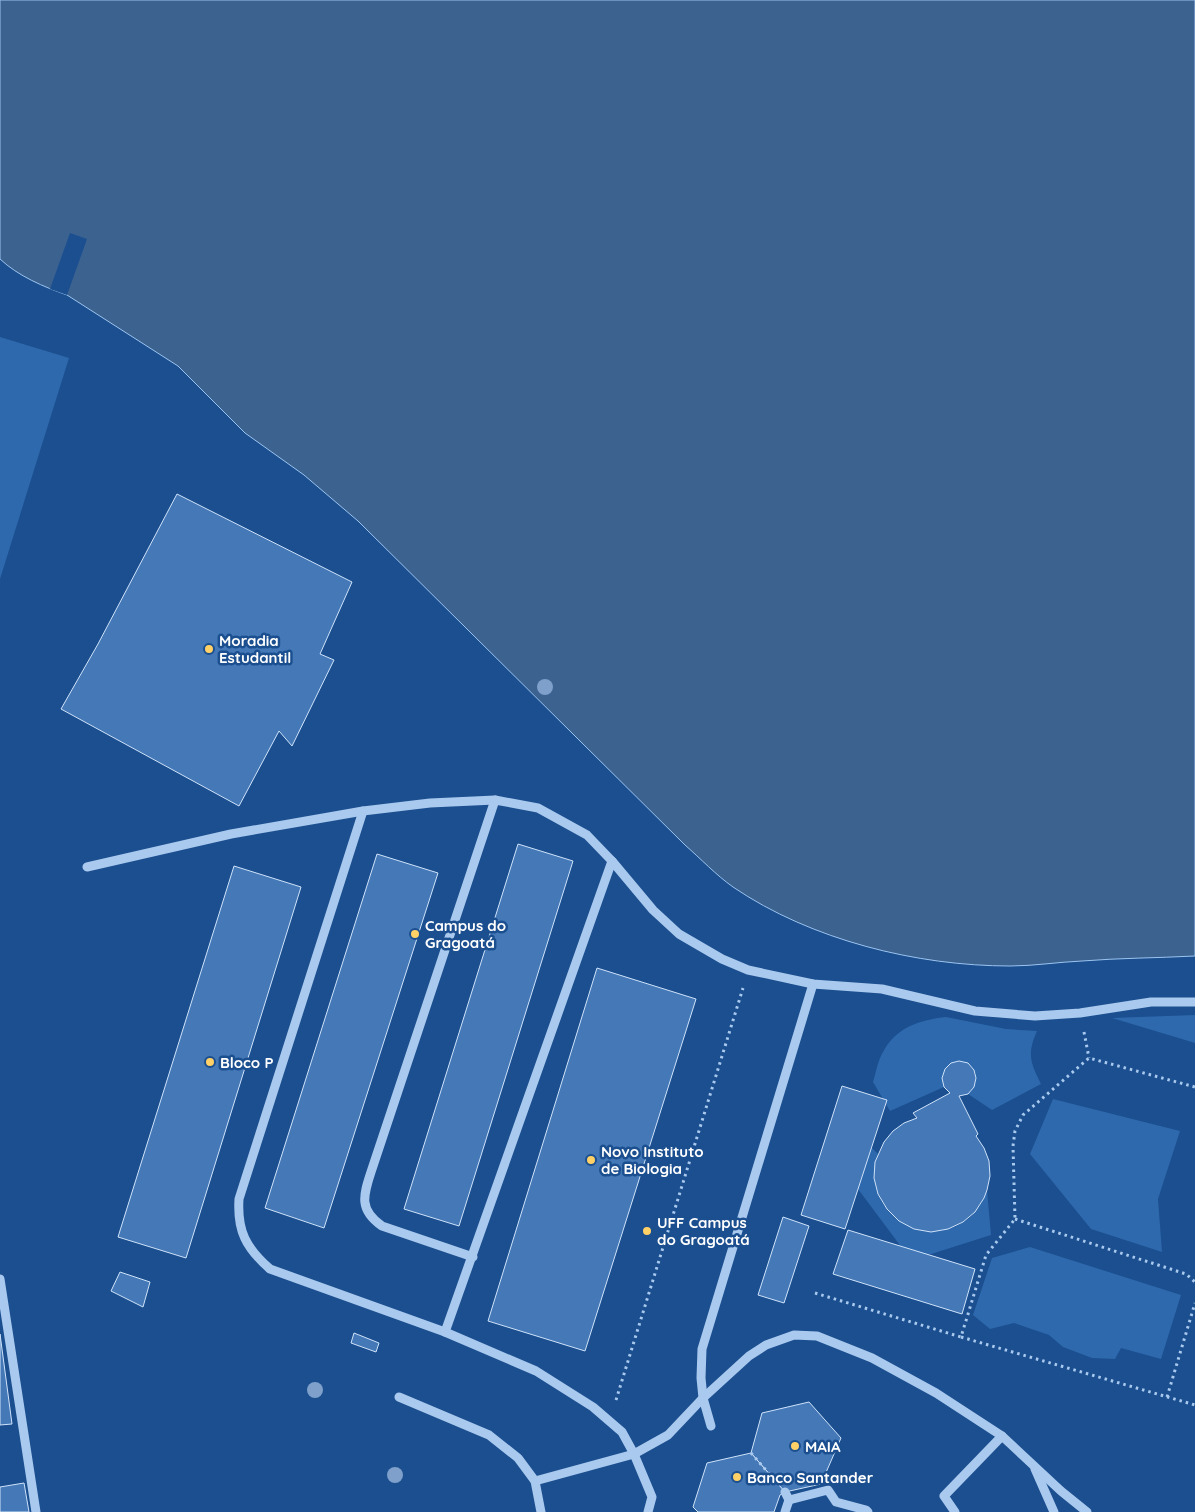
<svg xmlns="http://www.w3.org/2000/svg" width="1195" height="1512" viewBox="0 0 1195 1512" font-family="Quicksand,sans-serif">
<rect width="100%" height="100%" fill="#1b4f8f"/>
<g fill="#2e69ad">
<polygon points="0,337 69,358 0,579"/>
<polygon points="1195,1015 1195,1043 1112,1018"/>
<path d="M946 1017 1006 1029 1037 1031C1027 1054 1030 1062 1041 1084L992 1110 968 1094C998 1062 935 1045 944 1087L890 1111 873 1082C876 1072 878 1060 883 1052 896 1027 920 1020 946 1017Z"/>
<polygon points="1053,1099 1180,1131 1158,1199 1162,1252 1091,1229 1030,1154"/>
<path d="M870 1146 878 1154C854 1228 963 1264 987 1190L991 1235 928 1255 902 1248 858 1189Z"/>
<polygon points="1030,1247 1181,1295 1161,1359 1121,1348 1115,1359 1092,1358 1063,1347 1049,1335 1014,1323 990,1329 973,1315 992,1258"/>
</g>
<path fill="#3c6290" stroke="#9cc4f0" d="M0 0H1195V956C1157 958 1119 958 1082 961 1058 962 1034 966 1010 966 917 966 811 940 733 887 716 875 701 859 685 845L358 521 304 475 245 433 178 366 67 295C44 287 18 276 0 259Z"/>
<polygon fill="#1b4f8f" points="70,233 87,239 67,295 50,289"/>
<g fill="#4478b7" stroke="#cfe3fa">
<polygon points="177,494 352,582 320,654 334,660 292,746 279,731 239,806 61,709 98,644"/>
<polygon points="518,844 573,861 459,1226 404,1209"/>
<polygon points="377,854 438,873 324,1228 265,1208"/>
<polygon points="234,866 301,887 186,1258 118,1237"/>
<polygon points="597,968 696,999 585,1351 488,1321"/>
<polygon points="959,1061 968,1063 974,1070 976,1078 974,1087 968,1094 959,1096 978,1134 976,1136 984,1148 989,1161 990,1176 987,1190 984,1198 975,1212 963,1222 948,1229 931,1232 914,1229 899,1221 887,1209 878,1194 874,1178 875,1162 884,1142 893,1131 904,1123 917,1118 913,1113 950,1093 944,1087 942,1078 945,1069 951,1063"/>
<polygon points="842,1086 887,1100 845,1229 801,1215"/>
<polygon points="783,1217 809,1226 784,1303 758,1295"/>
<polygon points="848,1230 975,1269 962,1314 833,1274"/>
<polygon points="120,1272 150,1282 143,1307 111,1291"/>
<polygon points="354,1333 379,1343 376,1352 351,1343"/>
<polygon points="0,1334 12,1424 0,1425"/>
<polygon points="809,1402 841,1438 821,1484 785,1492 751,1453 762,1413"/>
<polygon points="751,1453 785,1492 780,1495 774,1512 698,1512 693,1507 707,1463"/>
<polygon points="24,1483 29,1512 0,1512 0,1487"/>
</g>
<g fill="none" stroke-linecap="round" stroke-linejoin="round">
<g stroke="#a9c9ee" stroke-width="3" stroke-dasharray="2.5 4" stroke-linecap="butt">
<polyline points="1084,1032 1089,1058"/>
<polyline points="1015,1219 1186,1274 1195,1282"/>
<polyline points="815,1293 961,1337 986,1255 1015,1219 1013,1146 1015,1131 1023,1115 1089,1058 1195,1087"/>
<polyline points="961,1337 1195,1405"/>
<polyline points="1167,1397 1195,1303"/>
<polyline points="616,1400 743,988"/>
<polyline points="751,1453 772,1477"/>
</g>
<g stroke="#a9c9ee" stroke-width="9">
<path d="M363 811 239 1199C237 1231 246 1248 270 1269L445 1332 536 1371 593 1407 622 1432 634 1454 652 1497 648 1512"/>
<polyline points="87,867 231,834 363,811 430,803 495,800 538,808 587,835 612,861 653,910 679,934 722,959 748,970 813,984 882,989 975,1011 1035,1016 1080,1013 1151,1002 1195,1002"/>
<path d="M473 1257 382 1226C359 1210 363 1196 371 1172L495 800"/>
<polyline points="0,1279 36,1512"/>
<polyline points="445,1332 612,861"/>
<polyline points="399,1397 489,1435 518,1458 535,1481 541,1512"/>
<polyline points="711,1426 703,1398 701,1378 702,1349 813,984"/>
<polyline points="1035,1469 1054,1512"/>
<polyline points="535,1481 634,1454 668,1435 703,1398 749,1356 766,1345 794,1335 817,1336 872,1358 936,1393 1002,1436 1061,1491 1087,1512"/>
<polyline points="789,1500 828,1490 836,1502 866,1510 868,1512"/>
<polyline points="785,1512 789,1500 785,1492"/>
<polyline points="955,1512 944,1496 1002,1436"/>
</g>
</g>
<g fill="#7ea0ca">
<circle cx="545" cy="687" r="8"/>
<circle cx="315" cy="1390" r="8"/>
<circle cx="395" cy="1475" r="8"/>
</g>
<g fill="#ffd166" stroke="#1b4f8f" stroke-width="2">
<circle cx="209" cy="649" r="5"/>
<circle cx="415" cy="934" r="5"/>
<circle cx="210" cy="1062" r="5"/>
<circle cx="591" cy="1160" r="5"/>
<circle cx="647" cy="1231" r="5"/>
<circle cx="795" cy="1446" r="5"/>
<circle cx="737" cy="1477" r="5"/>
</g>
<g text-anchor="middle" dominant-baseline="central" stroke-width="5" stroke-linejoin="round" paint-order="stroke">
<g font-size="15" font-weight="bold" fill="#fff" stroke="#1b4f8f" text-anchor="start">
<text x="219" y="640">Moradia<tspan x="219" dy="17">Estudantil</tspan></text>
<text x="425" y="925">Campus do<tspan x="425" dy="17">Gragoatá</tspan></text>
<text x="220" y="1062">Bloco P</text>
<text x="601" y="1151">Novo Instituto<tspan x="601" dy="17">de Biologia</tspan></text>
<text x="657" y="1222">UFF Campus<tspan x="657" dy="17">do Gragoatá</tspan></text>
<text x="805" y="1446">MAIA</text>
<text x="747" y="1477">Banco Santander</text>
</g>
</g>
</svg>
